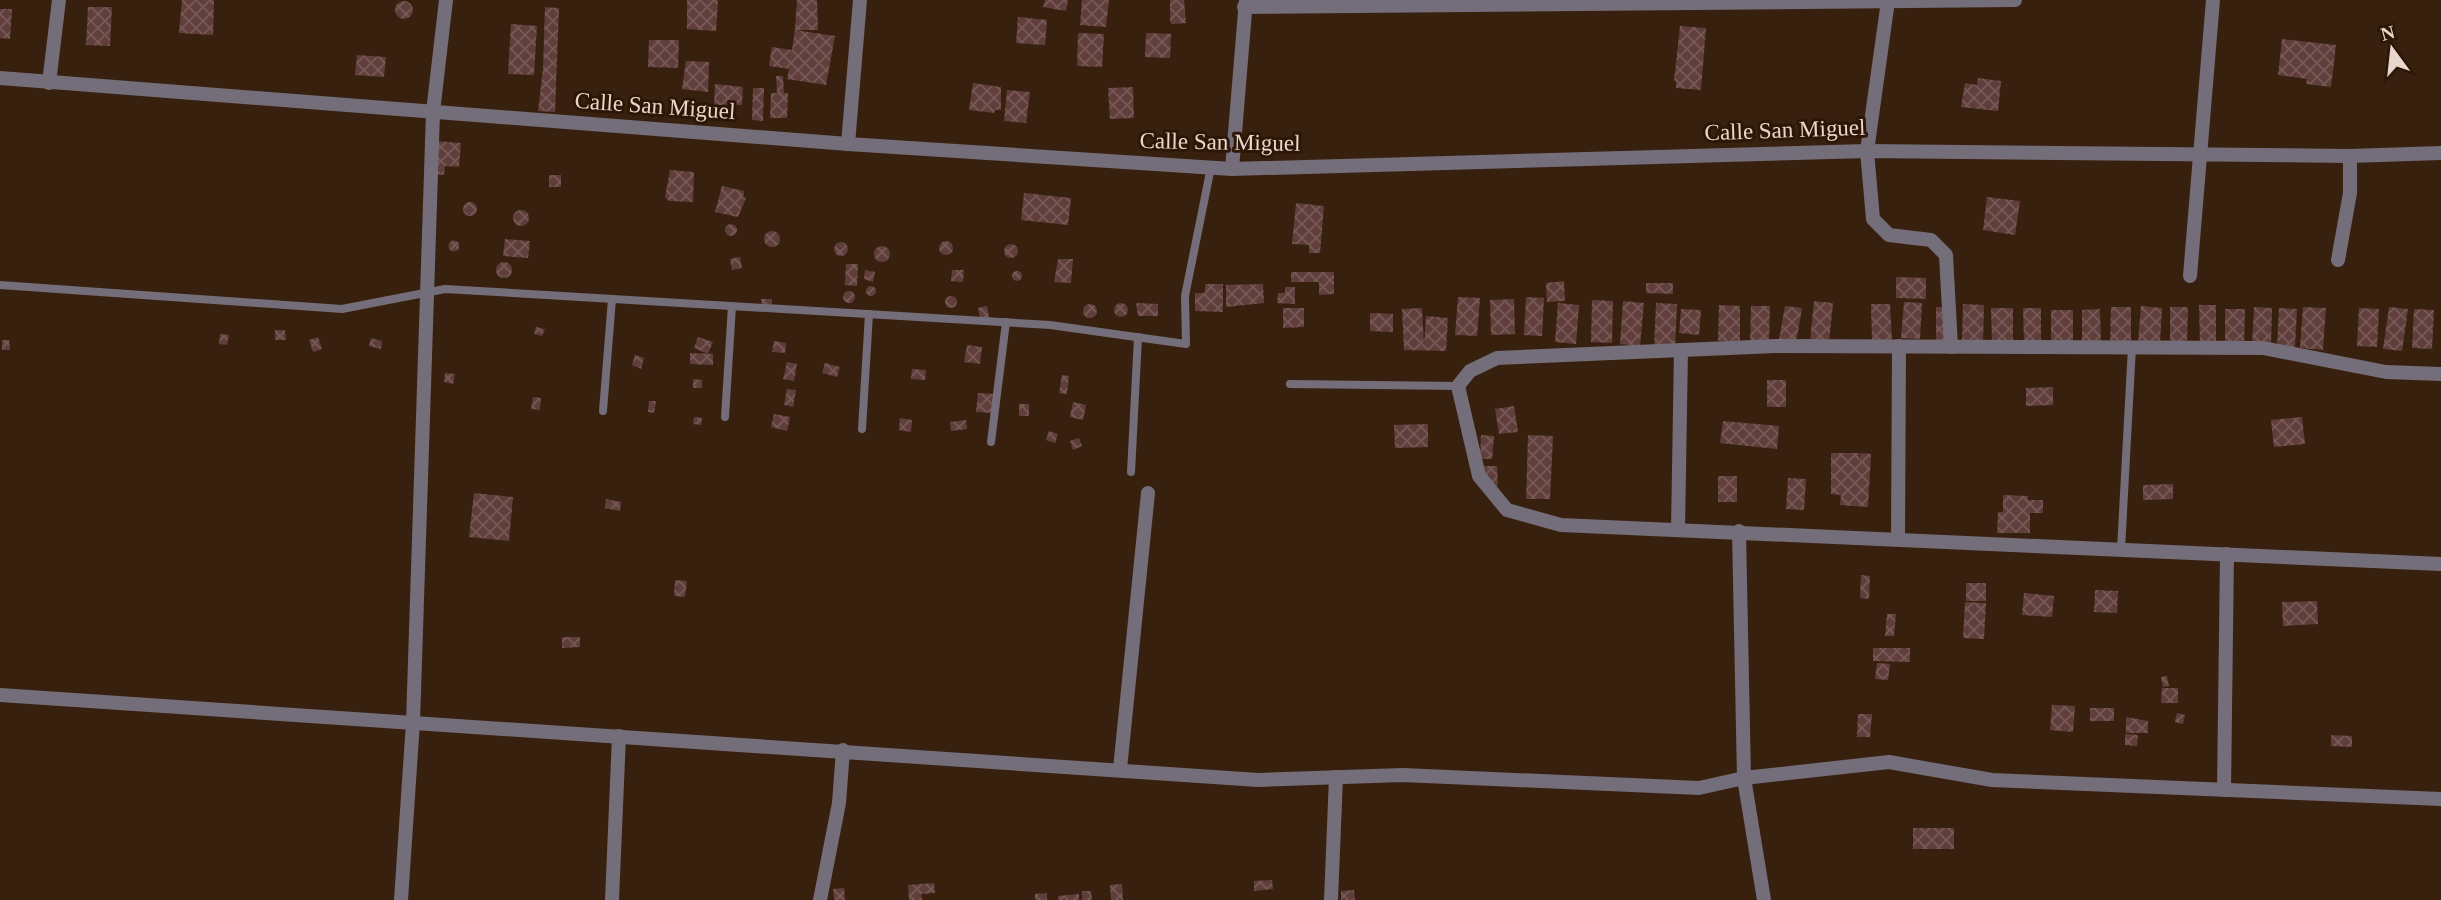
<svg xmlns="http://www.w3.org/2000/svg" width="2441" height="900" viewBox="0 0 2441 900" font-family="Georgia,serif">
<defs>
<pattern id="building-cross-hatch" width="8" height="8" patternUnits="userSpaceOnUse" patternTransform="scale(1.75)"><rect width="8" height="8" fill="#5f3e3b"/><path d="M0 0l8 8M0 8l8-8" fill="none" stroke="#765956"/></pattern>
</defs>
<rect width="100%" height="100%" fill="#38200e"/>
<g fill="url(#building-cross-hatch)">
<polygon points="182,0 214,0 213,35 179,33"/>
<polygon points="687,0 718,0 716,31 687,29"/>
<polygon points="797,0 817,0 818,30 795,30"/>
<polygon points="1045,0 1068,0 1066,11 1043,7"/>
<polygon points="1082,0 1109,0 1106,27 1080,25"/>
<polygon points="1170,0 1184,0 1186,23 1172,24 1170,21"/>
<circle cx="404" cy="10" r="9"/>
<polygon points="88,7 112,7 110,46 86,45"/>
<polygon points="545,7 559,8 555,112 538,111 543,69"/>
<polygon points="0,9 12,9 10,39 0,38"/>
<polygon points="1018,17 1047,20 1045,45 1016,43"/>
<polygon points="511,24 537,26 534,75 508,74"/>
<polygon points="1680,26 1706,28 1701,90 1676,88 1676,81 1674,81"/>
<polygon points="795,30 835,36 826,85 787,79 789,69 769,66 772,47 792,50"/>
<polygon points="1078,33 1104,34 1102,67 1077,66"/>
<polygon points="1146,33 1171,34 1170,58 1145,57"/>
<polygon points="2282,39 2336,45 2331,87 2306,84 2307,79 2278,75"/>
<polygon points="649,40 679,40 678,68 648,67"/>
<polygon points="357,55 386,57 384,77 355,75"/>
<polygon points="686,61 709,62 708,92 682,89"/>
<polygon points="776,76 783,76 784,93 788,93 787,118 770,118 771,93 777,93"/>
<polygon points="1978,78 2001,81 1998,111 1961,107 1965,83 1977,85"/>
<polygon points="973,83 1001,87 1001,110 995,110 994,113 969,110"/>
<polygon points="715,84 743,87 742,105 714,105"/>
<polygon points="1133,87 1134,118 1110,119 1108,88"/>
<polygon points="753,88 764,88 763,121 752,120"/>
<polygon points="1007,90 1030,92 1026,123 1004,121"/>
<polygon points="436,141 461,143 459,167 445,166 444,175 432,174"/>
<polygon points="670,170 694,172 693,202 669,201 665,197"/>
<rect x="549" y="175" width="12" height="12"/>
<polygon points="722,186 744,191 743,197 746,198 738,217 715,212"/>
<polygon points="1024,193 1071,198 1068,225 1021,220"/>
<polygon points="1987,197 2020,201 2015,235 1983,230"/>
<circle cx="470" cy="209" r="7"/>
<polygon points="1296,203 1324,206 1320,253 1309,253 1309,245 1292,244"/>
<circle cx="521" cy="218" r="8"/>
<circle cx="731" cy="230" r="6"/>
<circle cx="772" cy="239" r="8"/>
<polygon points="505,239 530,241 528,258 503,256"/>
<circle cx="454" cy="246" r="5.5"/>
<circle cx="946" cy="248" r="7"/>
<circle cx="841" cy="249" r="7"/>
<circle cx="1011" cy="251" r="7"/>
<circle cx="882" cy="254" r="8"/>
<polygon points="740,257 742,268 732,270 730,259"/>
<polygon points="1058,259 1073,259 1071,283 1054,282"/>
<circle cx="504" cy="270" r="8"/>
<polygon points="846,264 858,264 857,286 845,285"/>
<polygon points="865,270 875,272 873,282 864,279"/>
<polygon points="952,270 964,270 963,282 951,281"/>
<circle cx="1017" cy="276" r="5"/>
<polygon points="1291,272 1334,272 1334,294 1319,295 1319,282 1291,282"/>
<polygon points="1896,277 1926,278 1926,299 1896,298"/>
<polygon points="1564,281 1565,301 1547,302 1546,283"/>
<polygon points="1646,283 1673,283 1673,294 1646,293"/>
<polygon points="1205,284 1223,284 1223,312 1195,311 1195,293 1205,293"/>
<polygon points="1263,284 1264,303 1226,307 1226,285"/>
<circle cx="871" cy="291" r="5"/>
<polygon points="1285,287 1295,287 1295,304 1277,303 1278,293 1285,293"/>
<circle cx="849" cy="297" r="6"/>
<circle cx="951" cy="302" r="6"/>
<polygon points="1458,297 1480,298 1477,336 1455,335"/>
<polygon points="1526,297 1544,298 1542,336 1524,335"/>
<polygon points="761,299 772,299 772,304 762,305"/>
<polygon points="1514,299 1515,334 1491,335 1490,300"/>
<polygon points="1592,300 1613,301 1612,343 1591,342"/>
<polygon points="1623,301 1644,303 1640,346 1620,344"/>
<polygon points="1814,301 1833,303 1829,343 1810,342"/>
<polygon points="1904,302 1922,303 1920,339 1901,338"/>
<circle cx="1121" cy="310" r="7"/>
<polygon points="1136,303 1158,304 1158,316 1138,316"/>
<polygon points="1558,303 1579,305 1576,344 1555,342"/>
<polygon points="1656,303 1677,304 1675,347 1654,347"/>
<circle cx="1090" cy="311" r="7"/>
<polygon points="1871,304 1890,304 1892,340 1872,341"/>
<polygon points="1963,304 1984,305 1983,343 1962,342"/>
<polygon points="1719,305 1740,306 1740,341 1718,341"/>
<polygon points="2199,305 2216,305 2216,345 2200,346"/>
<polygon points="987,306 989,317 980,318 978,308"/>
<polygon points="1751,306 1770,306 1769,342 1750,343"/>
<polygon points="1785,306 1802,308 1796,343 1779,340"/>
<polygon points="2141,306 2162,308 2160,343 2138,342"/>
<polygon points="1936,307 1952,307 1953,342 1936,342"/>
<polygon points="2111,307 2131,307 2131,345 2110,344"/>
<polygon points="2170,307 2188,307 2187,343 2170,343"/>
<polygon points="2254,307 2272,308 2271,347 2252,346"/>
<polygon points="2303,307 2326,308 2323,350 2300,348"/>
<polygon points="2389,307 2408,309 2402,351 2383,349"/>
<polygon points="1283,308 1304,308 1304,327 1283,328"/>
<polygon points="1422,308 1424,346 1426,316 1448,318 1446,351 1404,350 1402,309"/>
<polygon points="1991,308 2013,308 2013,344 1992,344"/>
<polygon points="2023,308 2041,308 2041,345 2024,345"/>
<polygon points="2279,308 2297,309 2295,347 2277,346"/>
<polygon points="2359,308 2379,309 2377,347 2357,346"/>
<polygon points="1681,309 1701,310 1699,335 1679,333"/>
<polygon points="2100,309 2101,343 2082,344 2082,310"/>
<polygon points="2225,309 2245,309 2244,346 2225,346"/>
<polygon points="2414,309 2434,310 2432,349 2412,348"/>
<rect x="2051" y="310" width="22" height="35"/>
<polygon points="1370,313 1393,314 1393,332 1370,331"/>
<polygon points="536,327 545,329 542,336 534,334"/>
<polygon points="275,330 285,330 286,340 275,340"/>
<polygon points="220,334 229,335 227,345 219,344"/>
<polygon points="318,337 322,349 313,352 309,340"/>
<polygon points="698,337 713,342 708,354 694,348"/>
<polygon points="371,338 382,341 381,349 369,346"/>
<polygon points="2,340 9,340 10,350 2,350"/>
<polygon points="774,341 786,343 785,353 772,352"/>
<polygon points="967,345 982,347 980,364 964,362"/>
<polygon points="690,353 713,354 713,365 690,364"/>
<polygon points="635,355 644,358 641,369 632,365"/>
<polygon points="787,362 797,364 794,381 783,379"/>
<polygon points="825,363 840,367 837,377 822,373"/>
<polygon points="912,369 926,370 925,380 911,379"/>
<polygon points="445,373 455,374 453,384 444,382"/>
<polygon points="1062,375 1069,376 1067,394 1059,393"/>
<polygon points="693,379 702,380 702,388 693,388"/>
<rect x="1767" y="380" width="19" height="27"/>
<polygon points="2053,387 2053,405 2026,406 2026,388"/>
<polygon points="787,389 796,390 793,407 784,405"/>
<polygon points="978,393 994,394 992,413 976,412"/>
<polygon points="533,397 541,398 540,410 531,409"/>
<polygon points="649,401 656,401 654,413 648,412"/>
<polygon points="1073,402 1086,405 1083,420 1070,417"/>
<rect x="1019" y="404" width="10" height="12"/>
<polygon points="1514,406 1518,432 1499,434 1495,409"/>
<polygon points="774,414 790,417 787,431 771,427"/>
<polygon points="694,417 702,418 701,425 693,424"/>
<polygon points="2302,417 2305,444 2274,447 2271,420"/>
<polygon points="900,418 912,420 911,432 899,430"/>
<polygon points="966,420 967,429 951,431 950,422"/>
<polygon points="1723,421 1779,426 1777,449 1720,443"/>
<polygon points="1428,424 1428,447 1395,448 1394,425"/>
<polygon points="1049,431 1058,434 1055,443 1046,440"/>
<polygon points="1481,435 1494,436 1492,459 1480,459"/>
<polygon points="1528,435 1553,436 1550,499 1526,499"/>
<polygon points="1079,438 1082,446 1073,450 1070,441"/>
<polygon points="1831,453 1859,453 1859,462 1860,453 1871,454 1868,507 1840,505 1841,495 1831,494"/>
<polygon points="1484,466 1497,466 1498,486 1484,486"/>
<rect x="1718" y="476" width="19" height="26"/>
<polygon points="1788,478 1806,479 1804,510 1786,509"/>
<polygon points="2173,484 2173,499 2143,500 2143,485"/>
<polygon points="474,493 513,497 509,541 469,537"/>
<polygon points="2003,495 2028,496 2028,500 2043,500 2043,513 2030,513 2030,533 1997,533 1998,512 2003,512"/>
<polygon points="606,499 621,502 620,511 605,508"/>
<polygon points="1861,575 1870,576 1869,599 1860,598"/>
<polygon points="675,580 687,581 685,597 674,596"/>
<rect x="1966" y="583" width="20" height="18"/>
<polygon points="2095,590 2118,591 2117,613 2094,612"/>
<polygon points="2024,593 2054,596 2052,617 2022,615"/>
<polygon points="2317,601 2318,624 2283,626 2282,602"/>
<polygon points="1965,602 1986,603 1984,639 1963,638"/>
<polygon points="1887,614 1896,614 1894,636 1885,636"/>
<polygon points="562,637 580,637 580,647 562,648"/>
<polygon points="1873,648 1910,648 1910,662 1873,661"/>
<polygon points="1877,663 1890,664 1888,680 1875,679"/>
<polygon points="2167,676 2169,686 2163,687 2161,677"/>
<polygon points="2162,688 2178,688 2178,703 2161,703"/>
<polygon points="2052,705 2075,706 2073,732 2050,730"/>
<rect x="2090" y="708" width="24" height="13"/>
<polygon points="2177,713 2185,715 2183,724 2175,722"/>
<polygon points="1858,714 1872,714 1870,737 1857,737"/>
<polygon points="2126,717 2148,721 2148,733 2126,733"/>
<polygon points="2125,734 2138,735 2137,746 2125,745"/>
<polygon points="2331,735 2352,736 2352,747 2331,746"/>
<rect x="1913" y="828" width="41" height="21"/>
<polygon points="1272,880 1273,889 1254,891 1254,881"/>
<polygon points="934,883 935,893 921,894 922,900 909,900 908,885"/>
<polygon points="1122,884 1123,900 1111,900 1110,885"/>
<polygon points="844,888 845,900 834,900 833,889"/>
<polygon points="1354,890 1355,900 1341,900 1341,891"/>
<polygon points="1082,891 1091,891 1092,900 1082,900"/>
<polygon points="1047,893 1047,900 1035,900 1035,894"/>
<polygon points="1079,894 1079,900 1058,900 1058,896"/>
</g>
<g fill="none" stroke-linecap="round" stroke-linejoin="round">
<g stroke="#746d7a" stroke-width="8">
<polyline points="0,285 342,309 445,289 1050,325 1186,344 1185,296 1211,167"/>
<polyline points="1290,384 1458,386"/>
<polyline points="603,411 612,299"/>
<polyline points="725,417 732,306"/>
<polyline points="862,429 869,314"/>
<polyline points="991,442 1006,322"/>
<polyline points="1131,472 1138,337"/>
<polyline points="2121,549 2132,347"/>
</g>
<g stroke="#746d7a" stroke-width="14">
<polyline points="1888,1 1867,151 1873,219 1889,235 1931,240 1946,255 1951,347"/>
<polyline points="1244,7 2015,0"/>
<polyline points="0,78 848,144 1232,169 1867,151 2350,156 2441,153"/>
<polyline points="49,83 59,0"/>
<polyline points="848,144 860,0"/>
<polyline points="1232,169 1246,0"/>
<polyline points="2338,260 2350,193 2350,156"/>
<polyline points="2190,276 2213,0"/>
<polyline points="2441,374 2386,372 2263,348 1776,346 1497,358 1470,371 1458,386 1479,476 1507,510 1561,525 2441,564"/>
<polyline points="1678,529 1681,350"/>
<polyline points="1739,531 1744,778 1764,900"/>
<polyline points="1898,538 1899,346"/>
<polyline points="0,695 1258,780 1403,775 1699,788 1744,778 1889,762 1992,780 2441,799"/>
<polyline points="1120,769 1148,493"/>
<polyline points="2224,790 2227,554"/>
<polyline points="401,900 413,722 433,112 446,0"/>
<polyline points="612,900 619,736"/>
<polyline points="820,900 839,803 843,750"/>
<polyline points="1331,900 1336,777"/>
</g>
</g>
<g text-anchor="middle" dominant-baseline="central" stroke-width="6" stroke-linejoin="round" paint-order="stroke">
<g font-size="23" fill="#e7d7cc" stroke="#2d1605">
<text transform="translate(655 106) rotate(4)">Calle San Miguel</text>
<text transform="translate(1785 130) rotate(-2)">Calle San Miguel</text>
<text transform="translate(1220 142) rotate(1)">Calle San Miguel</text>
</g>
</g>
<g transform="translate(2392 49) rotate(345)" stroke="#2d1605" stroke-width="5" paint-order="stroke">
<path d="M0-5L12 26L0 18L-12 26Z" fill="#e7d7cc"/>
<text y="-10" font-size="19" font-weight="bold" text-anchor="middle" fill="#e7d7cc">N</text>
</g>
</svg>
